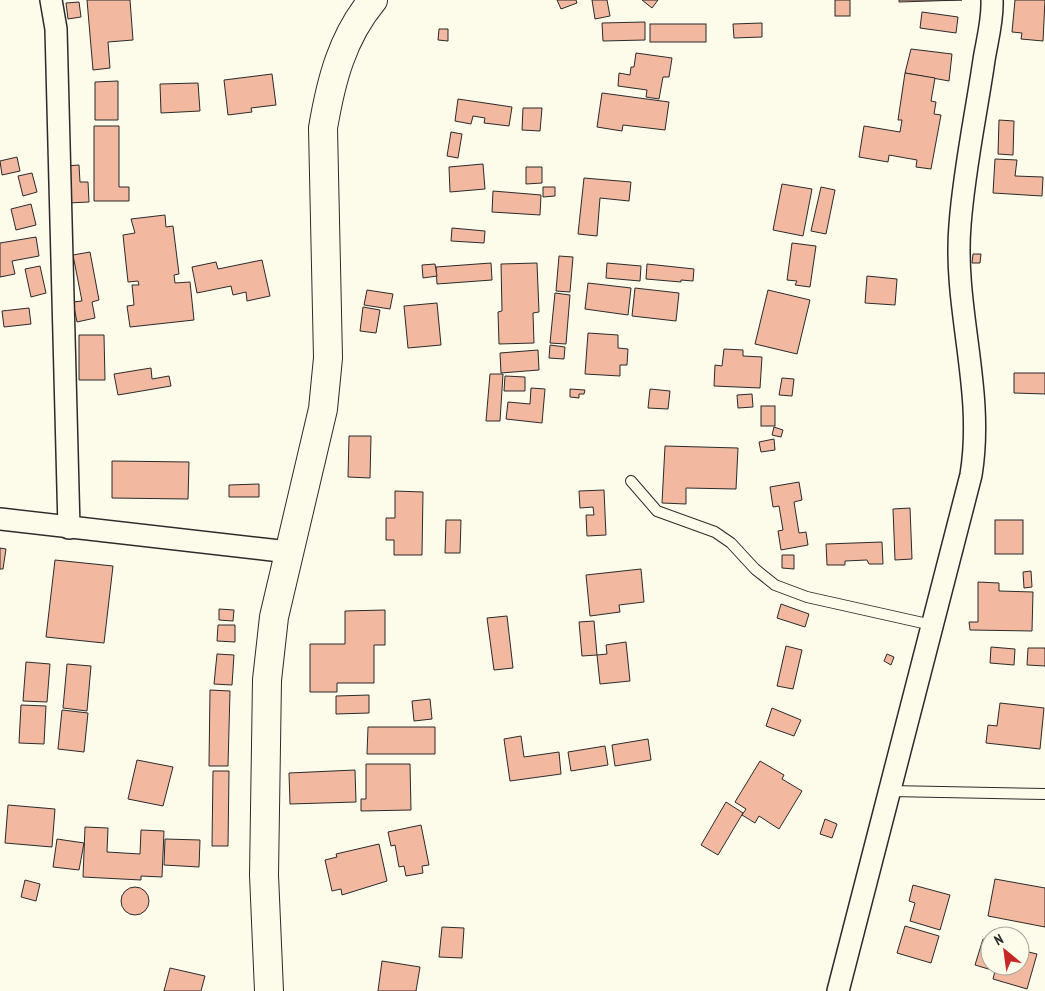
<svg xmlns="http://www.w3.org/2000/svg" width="1045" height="991" viewBox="0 0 1045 991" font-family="'PT Sans Narrow',sans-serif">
<rect width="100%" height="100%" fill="#fdfbea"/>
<g fill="#f2b8a0" stroke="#2b2b2b">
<polygon points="87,0 130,0 133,40 108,42 110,68 93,70"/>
<polygon points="557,0 576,0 577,3 561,9"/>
<polygon points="592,0 607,0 610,16 595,19"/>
<polygon points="642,0 658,0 652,8"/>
<rect x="835" y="0" width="15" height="16"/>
<polygon points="899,0 962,0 899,2"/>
<polygon points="1015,0 1045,0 1043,41 1021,39 1022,33 1012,32"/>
<polygon points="79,2 81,17 68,19 66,3"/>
<polygon points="922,12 958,17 956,33 920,28"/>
<polygon points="645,22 645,40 603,41 602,23"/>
<polygon points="762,23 762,37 734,38 733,24"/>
<rect x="650" y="24" width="56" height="18"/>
<polygon points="439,29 448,29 448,41 438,40"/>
<polygon points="911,49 952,54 949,81 905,73"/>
<polygon points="636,53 672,58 669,77 663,77 659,99 646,97 647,90 618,86 619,73 630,75 631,67 634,67"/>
<polygon points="905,73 935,78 931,101 936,102 934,114 941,115 931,169 916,167 917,160 889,155 888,162 859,157 864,126 900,132 902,120 898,120"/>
<polygon points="272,74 276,105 251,108 252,112 228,115 224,80"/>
<polygon points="118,81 118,120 95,120 95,82"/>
<polygon points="198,83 200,111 161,113 160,84"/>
<polygon points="602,93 669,102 665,130 623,125 622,131 597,127"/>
<polygon points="458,99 512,107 509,126 484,123 485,118 473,116 471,124 455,121"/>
<polygon points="523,108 542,108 540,131 522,130"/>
<polygon points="999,120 1014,121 1013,155 998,154"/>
<polygon points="94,126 119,126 119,187 129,187 129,201 94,201"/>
<polygon points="451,132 462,134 458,158 447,156"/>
<polygon points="17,157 20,171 2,175 0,161"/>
<polygon points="995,159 1017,160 1015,176 1043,177 1042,196 993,193"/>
<polygon points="483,164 485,189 450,192 449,167"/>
<polygon points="79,165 80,182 88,182 89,202 68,203 65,166"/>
<polygon points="526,167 542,167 542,183 526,184"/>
<polygon points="32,173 37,192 23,196 18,176"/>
<polygon points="584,178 631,182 629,201 600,198 597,236 578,234"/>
<polygon points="782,184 812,189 803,236 773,230"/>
<polygon points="543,187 555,187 555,196 543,197"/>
<polygon points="821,187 835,190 826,234 811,231"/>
<polygon points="493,191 541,195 540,215 492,212"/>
<polygon points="31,204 36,225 16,230 11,209"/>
<polygon points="165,215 166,227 173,226 179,274 174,275 175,283 190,282 194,320 130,327 127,306 134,305 132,285 139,285 138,281 128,282 123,235 135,233 131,219"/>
<polygon points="452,228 485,231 484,243 451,241"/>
<polygon points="36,237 39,256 12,261 15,274 0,277 0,243"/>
<polygon points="792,243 816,246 810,287 795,285 797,281 787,280"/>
<polygon points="90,252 99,300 92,302 95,318 77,322 73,302 82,301 73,255"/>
<polygon points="973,254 981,254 980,263 972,263"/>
<polygon points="559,256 573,257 570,292 556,291"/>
<polygon points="262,260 270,296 247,301 246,292 233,295 231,286 197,293 192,267 216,262 218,269"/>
<polygon points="491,263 492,280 437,284 436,267"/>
<polygon points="537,263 539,312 533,313 534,343 499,344 498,312 502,311 501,264"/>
<polygon points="607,263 641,266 640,281 606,278"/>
<polygon points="435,264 437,276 423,278 422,265"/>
<polygon points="647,264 694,269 693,281 681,280 681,282 646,279"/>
<polygon points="40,266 46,293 31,297 25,269"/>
<polygon points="867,276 897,279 895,305 865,303"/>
<polygon points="588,283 631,288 628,315 585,309"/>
<polygon points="635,288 679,293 676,321 632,316"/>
<polygon points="367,290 393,294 390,309 364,305"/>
<polygon points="768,290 810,300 797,354 755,344"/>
<polygon points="555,293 570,295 566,344 550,343"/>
<polygon points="437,303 441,345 408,348 404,306"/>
<polygon points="363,307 380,310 376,333 360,331"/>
<polygon points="29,308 31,324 4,327 2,311"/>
<polygon points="588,333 618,335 618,348 628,349 627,365 620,365 620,376 585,374"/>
<polygon points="79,335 104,335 105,380 79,380"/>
<polygon points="550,345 565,347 564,359 549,358"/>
<polygon points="724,349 743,350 743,356 762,357 760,388 714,386 715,365 722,366"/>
<polygon points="538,350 539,370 501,373 500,353"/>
<polygon points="151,368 152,379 169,376 171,386 118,395 114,374"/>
<polygon points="1014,373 1045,373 1045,394 1014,393"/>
<polygon points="490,374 503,374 500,421 486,421"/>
<polygon points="505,376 525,377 525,391 504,391"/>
<polygon points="782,378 794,379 792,396 779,395"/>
<polygon points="531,388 545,389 542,423 506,419 508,402 530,404"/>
<polygon points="570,389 585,390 584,394 579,394 579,398 570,397"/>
<polygon points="650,389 670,391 668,409 648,408"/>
<polygon points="752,394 753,407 738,408 737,395"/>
<rect x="761" y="406" width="14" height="20"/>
<polygon points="774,427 783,430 781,437 772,435"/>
<polygon points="349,436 371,436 370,478 348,477"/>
<polygon points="774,439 775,450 761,452 759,442"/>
<polygon points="665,446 738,448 736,489 686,488 686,504 662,503"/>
<polygon points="112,461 189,462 188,499 112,498"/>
<polygon points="799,482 802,500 794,502 799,533 806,532 808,545 781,550 778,531 783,530 779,506 773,507 770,487"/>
<polygon points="259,484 259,497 229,497 229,485"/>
<polygon points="604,490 606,535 587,536 586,515 594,515 593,507 580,508 579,491"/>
<polygon points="395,491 423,492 422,555 394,555 394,540 386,540 386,518 395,518"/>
<polygon points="910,508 912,559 895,560 893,509"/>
<polygon points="446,520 461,520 460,553 445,553"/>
<rect x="995" y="520" width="28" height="34"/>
<polygon points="882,542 883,564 869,564 867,560 845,561 845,565 827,565 826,544"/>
<polygon points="0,548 6,549 3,569 0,569"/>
<polygon points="782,555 794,555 794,569 782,568"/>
<polygon points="55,560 113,566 104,643 46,637"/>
<polygon points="641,569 644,602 619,605 620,612 590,616 586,575"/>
<polygon points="1031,571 1032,587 1024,588 1023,572"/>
<polygon points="978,582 999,583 999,591 1033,592 1032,631 970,630 969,622 978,622"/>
<polygon points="781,604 809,614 805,627 777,618"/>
<polygon points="219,609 234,610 233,621 219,620"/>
<polygon points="385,610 385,645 374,645 374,683 337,683 337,692 310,692 310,644 345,644 345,611"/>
<polygon points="507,616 513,668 494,670 487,618"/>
<polygon points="594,621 597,655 582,656 579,622"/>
<polygon points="218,625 235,625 235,642 217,641"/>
<polygon points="626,642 630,681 600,684 597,655 607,654 606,645"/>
<polygon points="786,646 802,650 793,689 777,686"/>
<polygon points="991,647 1015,649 1014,665 990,663"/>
<polygon points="1028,648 1045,648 1045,666 1027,665"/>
<polygon points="217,654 234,655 232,685 214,684"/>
<polygon points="887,654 894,657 891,665 884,661"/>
<polygon points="26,662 50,664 47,702 23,701"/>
<polygon points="67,664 91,666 87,711 63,708"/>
<polygon points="210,690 230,691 228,766 209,766"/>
<polygon points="369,695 369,713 336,714 336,696"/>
<polygon points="430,699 432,719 414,721 412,701"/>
<polygon points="1000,703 1044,708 1040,749 986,743 988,725 997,726"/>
<polygon points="21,705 46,706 44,744 19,743"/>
<polygon points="772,708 801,720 794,736 766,726"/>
<polygon points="62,710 88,713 84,752 58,749"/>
<polygon points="368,727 435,727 435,754 367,754"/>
<polygon points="521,736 524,757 559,752 561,774 510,781 504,739"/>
<polygon points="648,739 651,760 615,766 612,745"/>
<polygon points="605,746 608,765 571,771 568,752"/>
<polygon points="137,760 173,767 163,806 128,799"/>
<polygon points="760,761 784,775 782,779 802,791 779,829 759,816 755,823 742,815 746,809 735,802"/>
<polygon points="366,764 410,764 411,810 361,811 361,799 366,799"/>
<polygon points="355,770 356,802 290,804 289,773"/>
<polygon points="213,771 229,771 228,846 212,846"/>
<polygon points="726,802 743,813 718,855 701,845"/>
<polygon points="8,805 55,809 52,847 5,843"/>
<polygon points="825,819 837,824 832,838 820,834"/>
<polygon points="421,825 429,865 422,866 423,873 406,876 404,866 399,867 395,845 391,846 388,832"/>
<polygon points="85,827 108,828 107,852 140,854 141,830 164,831 162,877 141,876 141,880 83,877"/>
<polygon points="57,839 84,843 79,870 53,867"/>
<polygon points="165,839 200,840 199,867 164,865"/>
<polygon points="379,844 387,881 342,895 341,889 332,891 325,860 337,857 336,854"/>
<polygon points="995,879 1045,888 1045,927 988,916"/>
<polygon points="25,880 40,884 36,901 21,897"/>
<polygon points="913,885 950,895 940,930 910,921 915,903 909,901"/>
<circle cx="135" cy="901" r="14"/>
<polygon points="905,926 939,936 931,963 897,953"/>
<polygon points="442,927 464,928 462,958 439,957"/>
<polygon points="983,939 990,941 990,966 1020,966 1020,950 1037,954 1027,989 993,979 995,971 975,965"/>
<polygon points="382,961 420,967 416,991 378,991"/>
<polygon points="170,968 205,976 201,991 164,991"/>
</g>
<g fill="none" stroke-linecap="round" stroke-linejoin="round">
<g stroke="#2b2b2b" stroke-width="12">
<g id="lane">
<polyline points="631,481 657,511 715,532 731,543 755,569 775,585 807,597 932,625"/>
<polyline points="890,791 1045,794"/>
</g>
</g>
<g stroke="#2b2b2b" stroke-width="24">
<g id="street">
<polyline points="51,0 56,29 69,528"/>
<polyline points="0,519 289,552"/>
<path d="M838 991 971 475C985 389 953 309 960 225 964 170 976 115 984 60 987 41 993 20 992 0"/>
</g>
</g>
<g stroke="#2b2b2b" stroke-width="30">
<path id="secondary" d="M269 991 264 875 267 680 274 617 323 409 328 358 323 128C331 81 342 37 373 0"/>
</g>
<use href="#lane" stroke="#fdfbea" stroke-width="10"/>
<use href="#street" stroke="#fdfbea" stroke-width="21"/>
<use href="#secondary" stroke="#fdfbea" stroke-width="28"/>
</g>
<g transform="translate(1005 951) rotate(331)"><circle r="24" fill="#fdfbea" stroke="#a9a89e"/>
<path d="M0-4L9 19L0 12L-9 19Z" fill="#c62828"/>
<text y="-8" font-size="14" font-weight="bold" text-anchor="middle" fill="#2b2b2b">N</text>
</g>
</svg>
